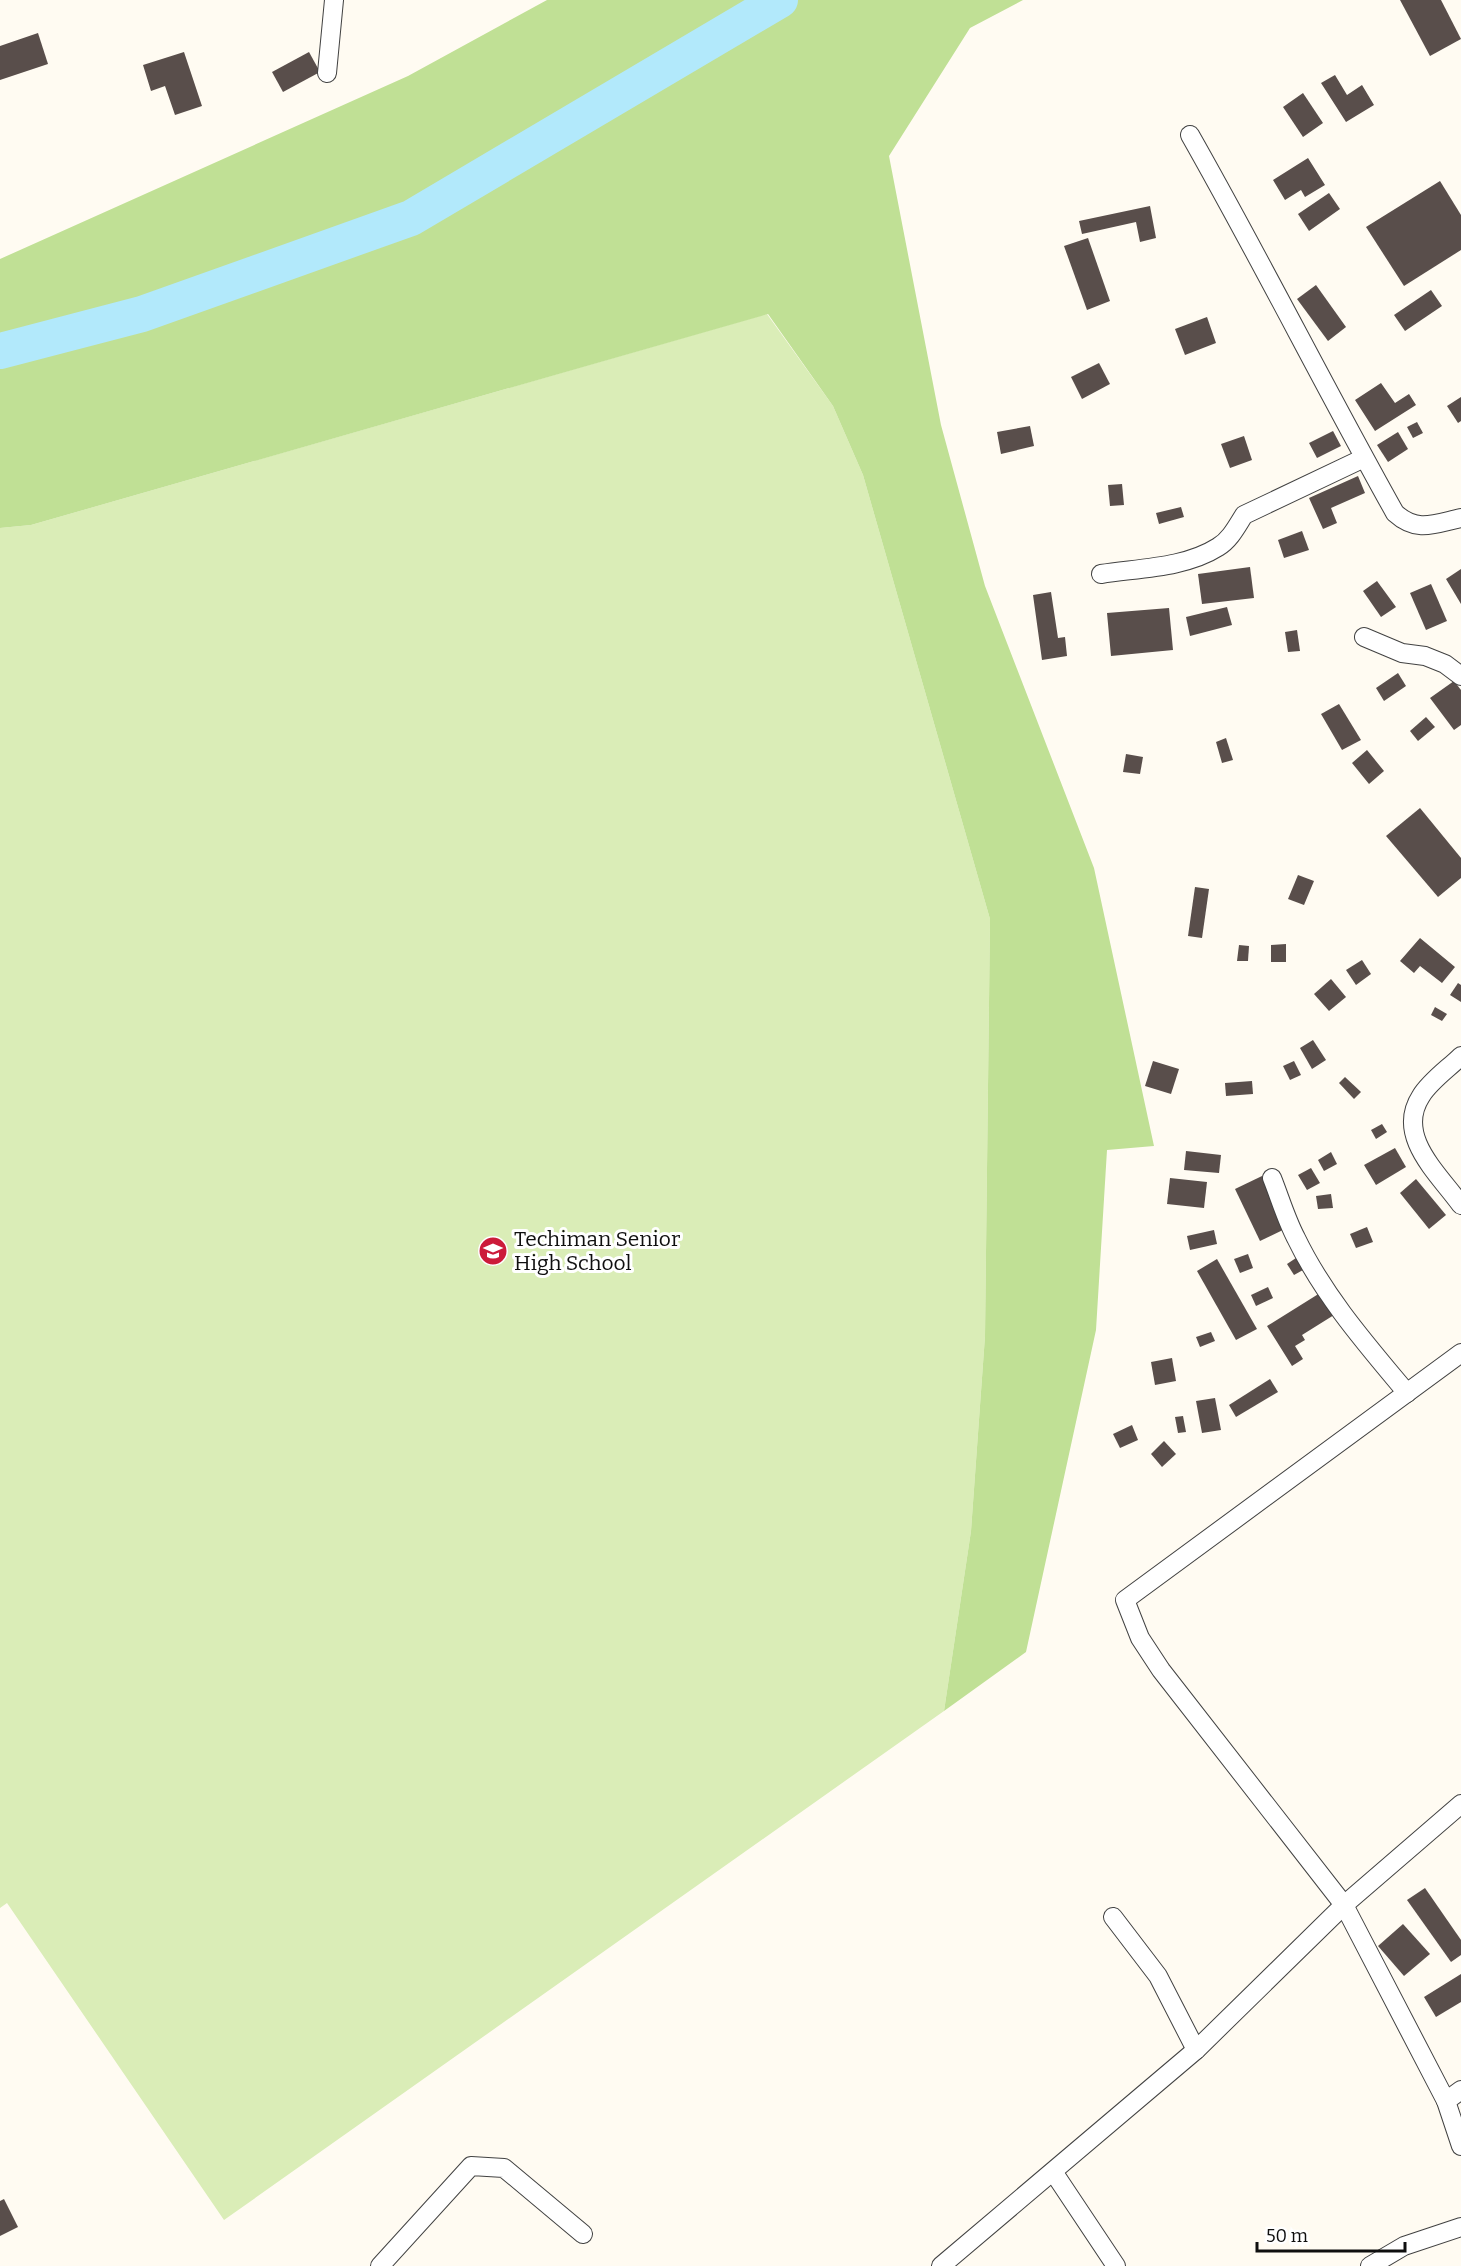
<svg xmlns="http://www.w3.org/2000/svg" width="1461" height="2266" viewBox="0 0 1461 2266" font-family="Bitter,serif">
<rect width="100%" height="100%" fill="#fffbf2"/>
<polygon fill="#daedb7" points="767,314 833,406 863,475 990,919 985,1336 971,1531 944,1711 224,2220 7,1903 0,1908 0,528 31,525"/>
<polygon fill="#c0e095" points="547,0 1023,0 970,28 889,156 941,425 985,586 1094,868 1154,1146 1107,1150 1096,1330 1026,1652 944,1711 971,1531 985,1336 990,919 863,475 833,406 768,314 31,525 0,528 0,259 408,76"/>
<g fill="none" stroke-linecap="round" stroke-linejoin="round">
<polyline stroke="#b2e9fb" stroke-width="36" points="0,351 142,314 411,218 780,0"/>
</g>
<g fill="#594e4b">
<polygon points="1400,0 1441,0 1461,39 1430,56"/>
<polygon points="38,33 48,64 0,80 0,46"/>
<polygon points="184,52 202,106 175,115 165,86 151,91 143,65"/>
<polygon points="309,52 320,72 283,92 272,72"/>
<polygon points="1335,75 1347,95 1362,85 1374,105 1346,122 1321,83"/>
<polygon points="1303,93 1323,123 1303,137 1283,107"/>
<polygon points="1308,158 1325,185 1305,197 1301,190 1285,200 1273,180"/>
<polygon points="1440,181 1461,215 1461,250 1404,286 1366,227"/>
<polygon points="1329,193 1340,209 1309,231 1298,214"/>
<polygon points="1150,206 1156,238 1140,242 1136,222 1082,234 1079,221"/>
<polygon points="1088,238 1110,301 1087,310 1064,246"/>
<polygon points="1316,285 1346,327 1328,341 1297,299"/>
<polygon points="1431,290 1442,306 1405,331 1394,315"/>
<polygon points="1207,317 1216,343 1185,355 1175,329"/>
<polygon points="1099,363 1110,384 1082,399 1071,377"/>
<polygon points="1381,383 1395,403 1409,394 1416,405 1375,431 1355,400"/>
<polygon points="1461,397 1461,421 1458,423 1447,406"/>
<polygon points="1417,422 1423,433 1413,438 1407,427"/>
<polygon points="1030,426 1034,446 1001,454 997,432"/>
<polygon points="1333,431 1341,446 1317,458 1309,443"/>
<polygon points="1398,432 1408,449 1388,462 1377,445"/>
<polygon points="1244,436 1252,460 1230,468 1221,444"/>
<polygon points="1358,476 1365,493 1331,508 1337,523 1323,529 1309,498"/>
<polygon points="1122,484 1124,505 1110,506 1108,485"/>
<polygon points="1181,507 1184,517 1159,524 1156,513"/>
<polygon points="1302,531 1309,550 1284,558 1278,540"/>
<polygon points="1250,567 1254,598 1202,604 1198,574"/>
<polygon points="1461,569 1461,604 1446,579"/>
<polygon points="1377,581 1396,607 1381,617 1363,591"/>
<polygon points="1431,584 1447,621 1426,630 1410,593"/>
<polygon points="1051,592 1058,638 1065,637 1067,656 1042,660 1033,595"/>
<polygon points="1227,607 1232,625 1190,636 1186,617"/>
<polygon points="1169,608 1173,650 1111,656 1107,613"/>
<polygon points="1297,630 1300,651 1288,652 1285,632"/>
<polygon points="1398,673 1406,686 1384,701 1376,688"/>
<polygon points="1454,681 1461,690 1461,725 1454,730 1430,698"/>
<polygon points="1339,704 1361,740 1342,750 1321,714"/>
<polygon points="1426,717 1435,727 1418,741 1410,731"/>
<polygon points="1226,738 1233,760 1222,763 1216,742"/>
<polygon points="1367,750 1384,771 1369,784 1352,763"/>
<polygon points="1126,754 1143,757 1140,774 1123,772"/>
<polygon points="1420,808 1461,858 1461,878 1438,897 1386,836"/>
<polygon points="1298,875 1314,881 1304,905 1288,899"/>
<polygon points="1195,887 1209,889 1202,938 1188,936"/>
<polygon points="1420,938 1455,967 1442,983 1420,966 1414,973 1400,961"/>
<polygon points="1286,944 1286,962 1271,962 1271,945"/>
<polygon points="1239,945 1249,946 1248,961 1237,961"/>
<polygon points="1362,960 1371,974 1356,985 1346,970"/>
<polygon points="1331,979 1346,997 1329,1011 1314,994"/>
<polygon points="1458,983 1461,985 1461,1002 1450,995"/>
<polygon points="1435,1007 1447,1014 1442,1021 1431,1015"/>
<polygon points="1313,1040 1326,1060 1312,1069 1300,1048"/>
<polygon points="1153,1061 1179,1069 1171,1094 1145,1086"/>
<polygon points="1294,1061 1301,1075 1290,1080 1283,1066"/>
<polygon points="1345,1077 1361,1092 1354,1099 1339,1083"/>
<polygon points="1252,1081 1253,1094 1226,1096 1225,1083"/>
<polygon points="1382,1124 1387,1132 1376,1139 1371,1130"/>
<polygon points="1395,1148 1406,1167 1376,1185 1364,1165"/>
<polygon points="1186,1151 1221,1155 1219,1173 1184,1170"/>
<polygon points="1331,1152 1337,1164 1324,1171 1318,1160"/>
<polygon points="1311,1168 1320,1183 1307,1190 1298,1175"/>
<polygon points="1262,1176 1287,1228 1260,1241 1235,1189"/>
<polygon points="1170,1178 1207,1182 1204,1208 1167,1204"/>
<polygon points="1416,1179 1446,1215 1429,1229 1400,1193"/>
<polygon points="1331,1194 1333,1208 1318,1209 1316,1196"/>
<polygon points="1367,1227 1373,1242 1356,1248 1350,1234"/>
<polygon points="1214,1230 1217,1244 1190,1250 1187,1236"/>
<polygon points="1248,1254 1253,1268 1240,1273 1234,1259"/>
<polygon points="1296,1258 1303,1270 1294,1275 1287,1264"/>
<polygon points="1217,1259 1257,1329 1236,1340 1197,1271"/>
<polygon points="1268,1287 1273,1298 1256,1306 1251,1295"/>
<polygon points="1320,1293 1334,1315 1302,1335 1305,1340 1295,1346 1303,1359 1292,1366 1267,1326"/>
<polygon points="1211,1332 1215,1341 1200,1347 1196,1337"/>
<polygon points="1172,1358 1176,1381 1155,1385 1151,1362"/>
<polygon points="1270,1379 1278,1392 1236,1417 1229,1405"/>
<polygon points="1215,1398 1221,1430 1202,1433 1196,1401"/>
<polygon points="1183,1416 1186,1432 1178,1433 1175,1417"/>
<polygon points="1132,1425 1138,1440 1120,1448 1113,1434"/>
<polygon points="1164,1441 1176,1454 1162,1467 1151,1454"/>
<polygon points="1425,1888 1461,1940 1461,1955 1451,1962 1407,1900"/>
<polygon points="1403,1924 1430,1954 1404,1976 1378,1946"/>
<polygon points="1461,1974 1461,2002 1436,2017 1424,1997"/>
<polygon points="4,2199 18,2227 0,2236 0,2201"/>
</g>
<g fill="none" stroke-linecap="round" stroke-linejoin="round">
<g stroke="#424242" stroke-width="20">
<g id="minor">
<polyline points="327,73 334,0"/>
<path d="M1190 135C1261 260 1325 388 1395 513 1417 533 1434 524 1461 518"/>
<path d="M1101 574C1139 568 1185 568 1218 547 1230 540 1237 526 1244 515L1364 458"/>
<polyline points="1364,637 1402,653 1425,656 1445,664 1461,676"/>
<path d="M1461 1056C1449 1068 1430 1081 1421 1096 1395 1136 1438 1173 1461 1205"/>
<path d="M1272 1178C1280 1198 1286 1219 1296 1238 1324 1296 1366 1344 1407 1393"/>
<polyline points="1113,1917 1158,1976 1196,2050"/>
<polyline points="1461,2090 1446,2101 1461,2146"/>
<polyline points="1446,2101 1344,1905 1161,1670 1140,1638 1125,1600 1461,1353"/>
<polyline points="1054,2173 1116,2266"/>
<polyline points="380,2266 471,2166 504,2168 583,2234"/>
<polyline points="941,2266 1196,2050 1344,1905 1461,1804"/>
<polyline points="1370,2266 1404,2246 1461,2227"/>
</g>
</g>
<use href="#minor" stroke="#fff" stroke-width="18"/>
</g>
<defs>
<g id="school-disc" transform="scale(1.5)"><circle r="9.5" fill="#cc1b3a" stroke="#fff"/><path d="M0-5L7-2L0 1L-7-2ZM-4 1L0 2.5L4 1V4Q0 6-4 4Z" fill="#fff"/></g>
</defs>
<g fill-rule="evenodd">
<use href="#school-disc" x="493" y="1251"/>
</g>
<g text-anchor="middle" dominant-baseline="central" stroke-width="6" stroke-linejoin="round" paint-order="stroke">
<g font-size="21" fill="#0f0f0f" stroke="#fff" text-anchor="start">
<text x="514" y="1239">Techiman Senior<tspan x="514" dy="24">High School</tspan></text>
</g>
</g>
<path d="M1257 2242v9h148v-9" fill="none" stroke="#0f0f0f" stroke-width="3"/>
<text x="1266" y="2242" font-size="18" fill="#0f0f0f" stroke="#ffffff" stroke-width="4.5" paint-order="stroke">50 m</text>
</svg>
